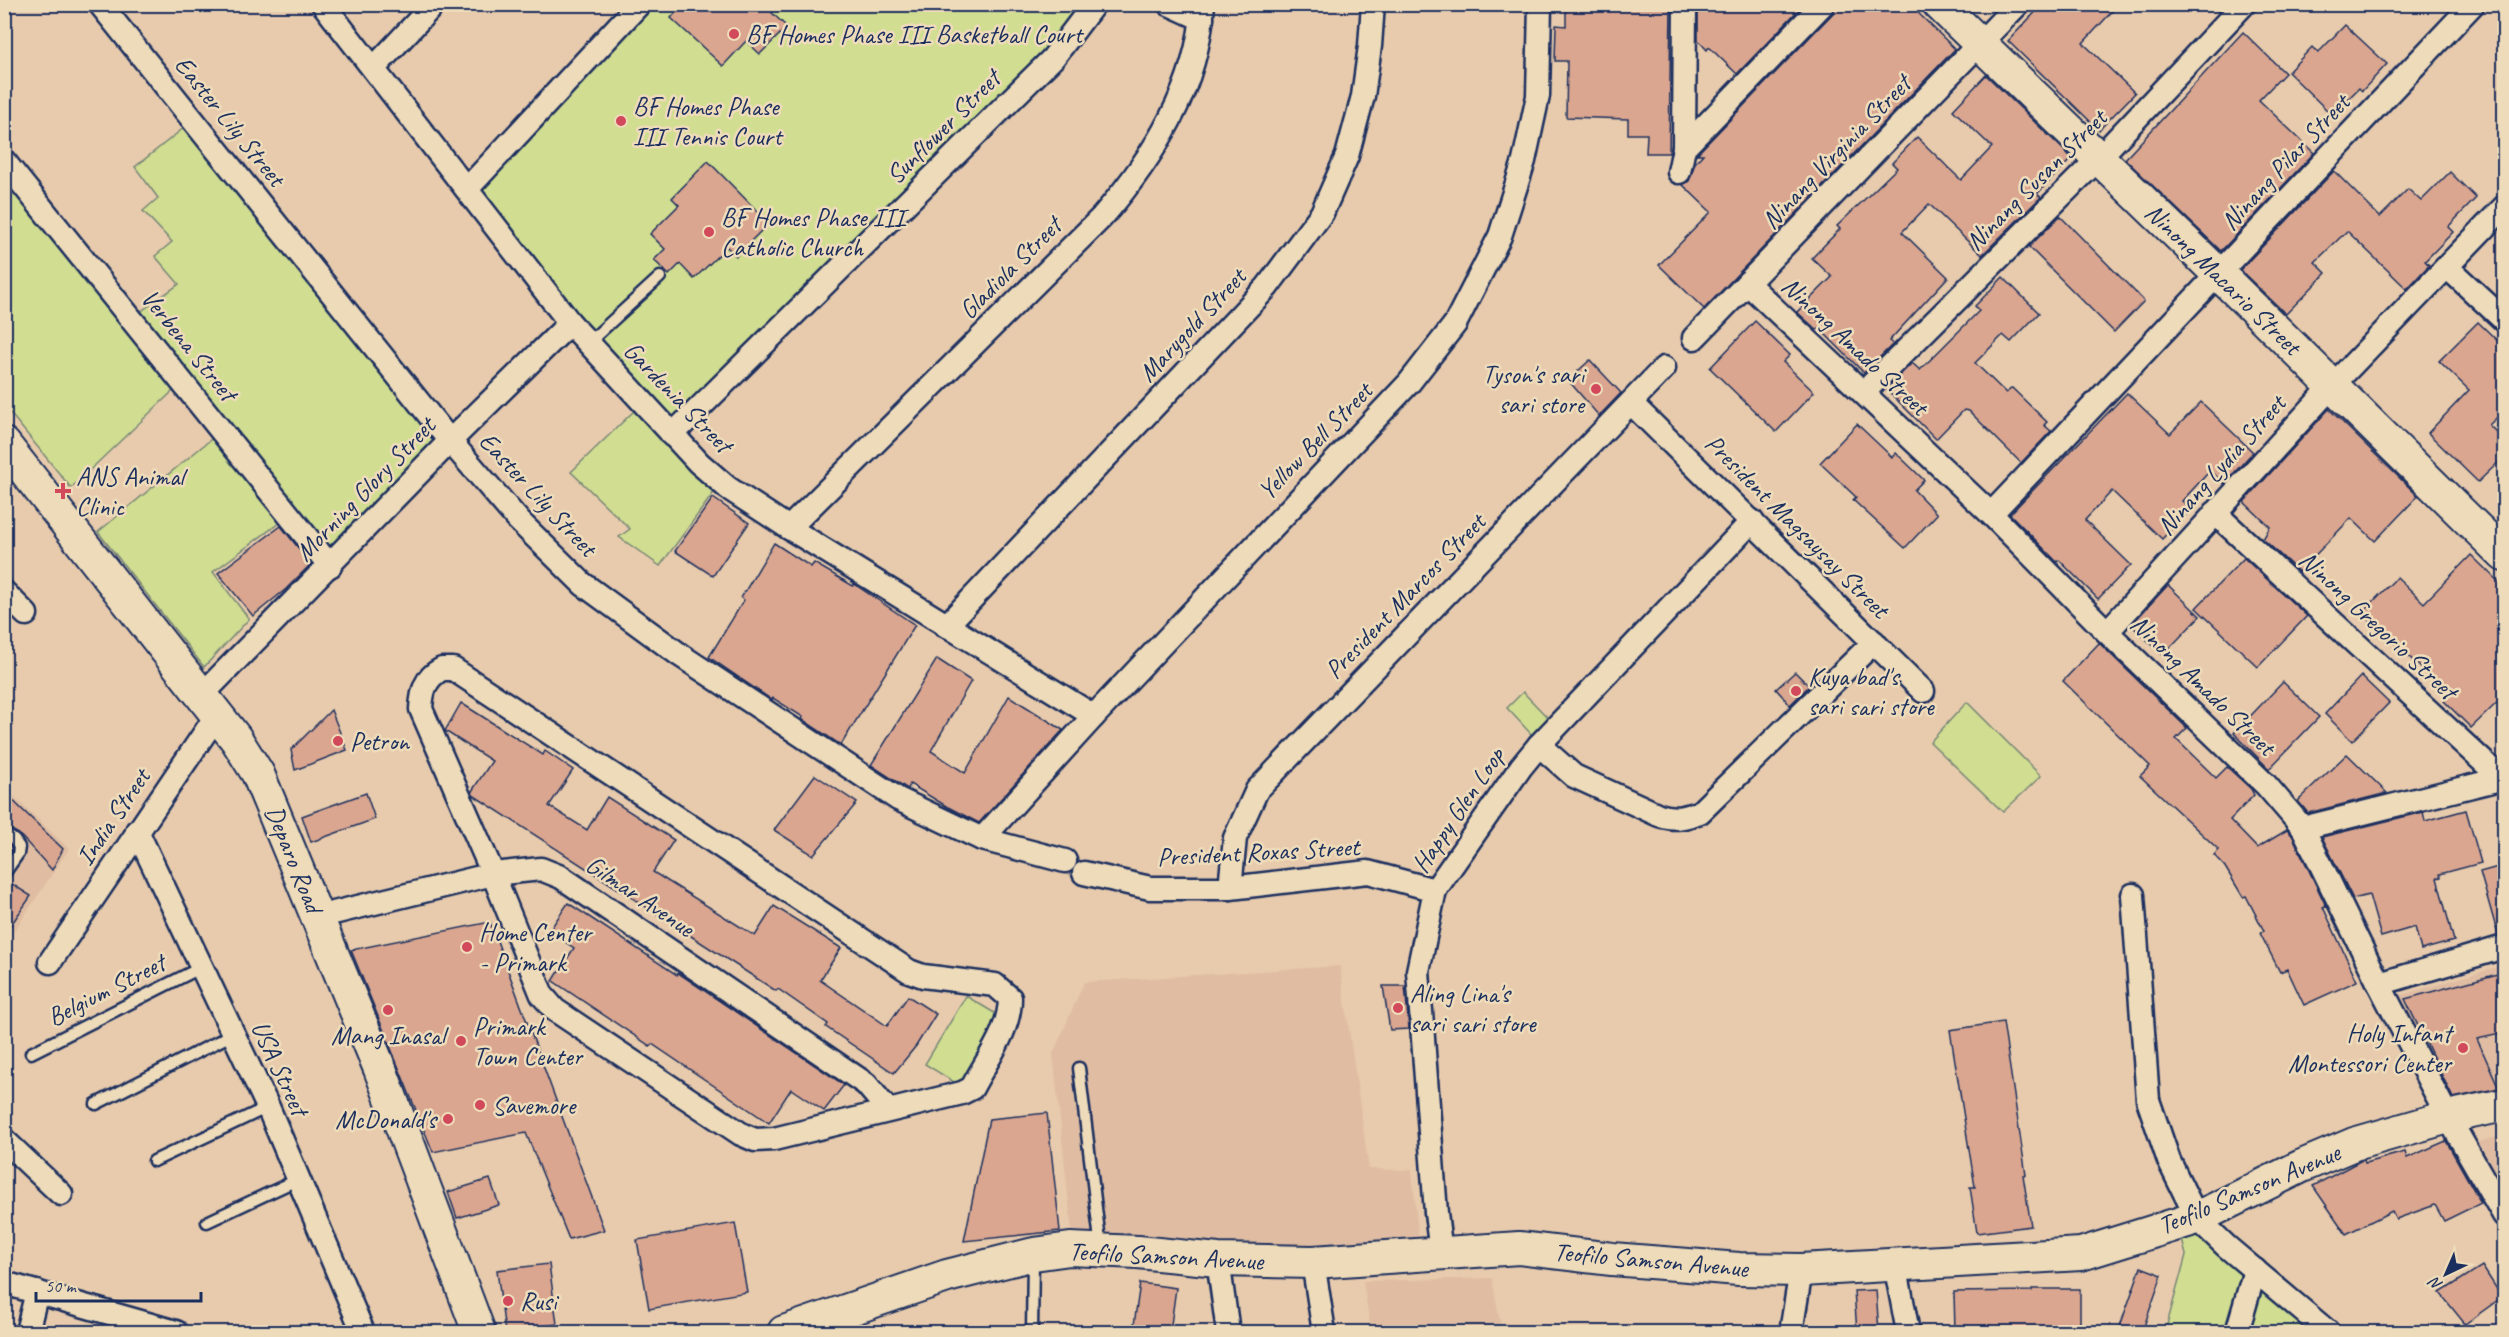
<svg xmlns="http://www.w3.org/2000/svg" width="2509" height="1337" viewBox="0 0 2509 1337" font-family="Caveat,sans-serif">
<rect width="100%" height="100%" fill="#e8cbac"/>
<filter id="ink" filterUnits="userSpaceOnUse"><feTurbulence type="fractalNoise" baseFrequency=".0167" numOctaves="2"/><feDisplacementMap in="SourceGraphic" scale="12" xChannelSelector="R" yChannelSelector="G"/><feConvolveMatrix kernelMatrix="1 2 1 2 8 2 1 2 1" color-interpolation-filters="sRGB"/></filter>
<g filter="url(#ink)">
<g fill="#e0bda2">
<polygon points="5,788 69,849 5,945"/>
<polygon points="2504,965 2504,1100 2450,1113 2398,996"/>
<polygon points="1340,966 1369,1169 1412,1170 1419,1244 1310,1248 1072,1233 1053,1054 1084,982"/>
<polygon points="2504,1135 2504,1188 2478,1142"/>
<polygon points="1492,1278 1502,1332 1371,1332 1363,1281"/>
</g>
<g fill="#d1dd90" stroke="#768677" stroke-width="1.5">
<polygon points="649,5 1087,5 1072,27 673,427 593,339 475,191"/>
<polygon points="185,127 436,442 331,553 136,315 179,284 155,256 172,242 143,211 158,198 135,167"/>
<polygon points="4,173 175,389 71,488 5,407"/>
<polygon points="635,410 715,491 660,566 619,537 630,529 571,472"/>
<polygon points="215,436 283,520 213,572 249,619 204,667 98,532"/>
<polygon points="1523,692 1548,718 1532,735 1507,708"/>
<polygon points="1967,702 2041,776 2003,812 1930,742"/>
<polygon points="966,996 1003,1018 962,1087 925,1064"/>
<polygon points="2197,1218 2328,1332 2165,1332 2186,1255 2178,1224"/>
</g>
<g fill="#dba68f" stroke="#1b2f5e" stroke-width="1.5">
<polygon points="683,4 779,4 772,13 787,27 760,54 746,41 723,66 671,18"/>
<polygon points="1566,4 1671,4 1669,153 1646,153 1647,134 1628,134 1628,119 1566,117 1567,61 1555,61 1556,25 1566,26"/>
<polygon points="1698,4 1804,4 1737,74 1709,47 1707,50 1698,40"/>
<polygon points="1836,4 1909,4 1955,49 1704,309 1659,265 1711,212 1683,185 1689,181 1695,163 1703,154 1697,154 1833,13"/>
<polygon points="2043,4 2119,4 2083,43 2135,93 2099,130 2008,41"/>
<polygon points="2345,25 2387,64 2362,91 2359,88 2332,115 2288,72 2312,47 2318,53"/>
<polygon points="2243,32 2285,73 2259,100 2314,153 2221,251 2125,159"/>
<polygon points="1986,75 2072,158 2037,194 2041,197 1982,255 1929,204 1902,232 1948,277 1889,341 1893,344 1864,373 1819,328 1817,330 1797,312 1832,277 1812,258 1840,229 1837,226 1897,168 1892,163 1917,137 1961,180 1992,147 1953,110"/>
<polygon points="708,161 769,223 736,256 727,247 694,279 680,264 669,275 654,260 665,249 650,234 679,205 672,198"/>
<polygon points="2334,171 2380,217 2408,189 2421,201 2450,172 2476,198 2448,227 2453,232 2425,261 2429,265 2407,289 2347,231 2315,262 2326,273 2286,314 2240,270"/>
<polygon points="2060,216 2144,301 2114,332 2029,247"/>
<polygon points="2003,277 2039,313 2011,342 2003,335 1975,363 2006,393 2012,388 2047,422 2044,425 2051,431 2021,463 1969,411 1964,410 1936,439 1886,389 1912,363 1920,370 1979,311 1975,306"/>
<polygon points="1755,321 1790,355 1783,362 1814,392 1776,432 1710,368"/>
<polygon points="2478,322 2505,348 2505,410 2489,425 2505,441 2505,456 2478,482 2428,433 2469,390 2439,361"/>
<polygon points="1590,360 1621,393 1599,416 1568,380"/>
<polygon points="2127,393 2170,434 2201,402 2253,452 2224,484 2214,474 2212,476 2208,473 2182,501 2191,509 2162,539 2112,491 2085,520 2131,565 2098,599 2059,560 2057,562 2010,514"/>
<polygon points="2329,409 2418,496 2375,541 2351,518 2299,572 2263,539 2270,527 2244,502"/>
<polygon points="1857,424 1892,457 1896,453 1924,480 1914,490 1937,514 1905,548 1853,500 1856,497 1820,463"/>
<polygon points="713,498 749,523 713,576 675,551"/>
<polygon points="281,526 311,564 286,589 253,616 218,573"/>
<polygon points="774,543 811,567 814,563 853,586 854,584 915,625 841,745 802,719 803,717 773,698 772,700 709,657 744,600 741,598"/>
<polygon points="2471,555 2505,588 2505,695 2471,728 2444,701 2450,695 2362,613 2397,577 2424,603"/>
<polygon points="2244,558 2307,616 2258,667 2196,608"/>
<polygon points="2168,585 2200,616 2163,655 2131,625"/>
<polygon points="2099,643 2187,728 2176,739 2216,778 2227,767 2251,789 2254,795 2230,820 2257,848 2287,830 2292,835 2326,906 2323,907 2357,981 2304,1005 2287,969 2280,972 2260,933 2264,931 2246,896 2243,897 2225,867 2214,855 2219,850 2140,776 2150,766 2063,681"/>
<polygon points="937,659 971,681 931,751 965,773 1009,696 1063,730 979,823 946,806 910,784 908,789 905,787 871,765"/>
<polygon points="1795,672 1809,686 1790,705 1776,689"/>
<polygon points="2361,676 2389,703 2352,741 2325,714"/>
<polygon points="2283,682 2319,717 2269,769 2234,733"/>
<polygon points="461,703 543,755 545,751 573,770 549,806 587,830 607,797 674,840 653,872 755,936 774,906 841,948 820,980 887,1026 908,996 936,1014 916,1046 894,1073 826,1027 828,1024 778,989 776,991 473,795 472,791 492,761 445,731"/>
<polygon points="331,710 347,750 295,770 291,750"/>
<polygon points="2347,754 2387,793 2308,813 2298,801"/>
<polygon points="815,775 857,803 813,855 774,830"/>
<polygon points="4,792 63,849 52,870 19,834 4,826"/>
<polygon points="366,793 375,819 311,842 302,816"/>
<polygon points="2466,810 2481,863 2440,874 2441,877 2437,878 2454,941 2421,950 2415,927 2381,937 2369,895 2353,899 2322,837 2423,812 2425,821"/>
<polygon points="2505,865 2505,934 2498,935 2480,872"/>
<polygon points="4,881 7,881 31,896 4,935"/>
<polygon points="568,903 677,975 678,973 844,1085 824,1111 791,1089 769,1123 652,1044 650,1046 553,981 574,948 549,931"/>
<polygon points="490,922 604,1230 569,1239 526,1133 433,1152 351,950"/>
<polygon points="2505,972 2505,1033 2477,1039 2499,1088 2453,1098 2405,999"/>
<polygon points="1383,986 1405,986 1409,1029 1390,1030"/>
<polygon points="2003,1022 2026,1175 2023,1175 2031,1226 1977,1233 1970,1187 1975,1187 1950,1030"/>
<polygon points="1047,1113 1060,1231 964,1241 989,1119"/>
<polygon points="2446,1141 2481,1203 2444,1221 2435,1205 2396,1219 2392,1211 2346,1234 2313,1186 2360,1161 2364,1160 2365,1163 2405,1152 2407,1158"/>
<polygon points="490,1179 499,1205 457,1218 448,1192"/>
<polygon points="735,1223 747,1292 649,1309 637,1240"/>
<polygon points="549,1264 557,1324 535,1327 537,1332 505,1332 497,1270"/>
<polygon points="2482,1266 2502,1297 2465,1324 2440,1293"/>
<polygon points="2141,1267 2162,1275 2142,1332 2131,1332 2119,1329"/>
<polygon points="1140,1283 1176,1288 1170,1332 1133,1332"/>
<polygon points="2032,1289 2080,1289 2080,1332 1955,1332 1954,1292 2032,1291"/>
<polygon points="1876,1290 1879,1332 1857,1332 1854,1291"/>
</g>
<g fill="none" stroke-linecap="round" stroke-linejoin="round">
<g stroke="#1b2f5e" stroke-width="15">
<g id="lane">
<polyline points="588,343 660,277"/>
<polyline points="4,833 14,840 19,847 18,854 4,874"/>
<polyline points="31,1053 200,968"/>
<polyline points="1079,1068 1101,1249"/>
<polyline points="96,1104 233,1034"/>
<polyline points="154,1161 268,1107"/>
<polyline points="207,1222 299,1179"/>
<polyline points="1032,1332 1033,1257"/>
</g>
</g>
<g stroke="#1b2f5e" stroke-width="27">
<g id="street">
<polyline points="100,4 450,441 519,521 583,584 680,655 898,799 982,839 1065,861"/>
<polyline points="323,4 570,323 699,463 728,488 789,528 1094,716"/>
<polyline points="1169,4 1202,19"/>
<polyline points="374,68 434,4"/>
<polyline points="1684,148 1823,4"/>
<polyline points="4,161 330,566"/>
<polyline points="1679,172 1684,148 1685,4"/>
<polyline points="467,189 639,4"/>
<polyline points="2447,267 2504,320"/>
<polyline points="1747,283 1991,514 2107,632 2266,785 2303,828 2379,984 2448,1117 2504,1215"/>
<polyline points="1694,338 2018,4"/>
<polyline points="1864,392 2098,159 2244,4"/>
<polyline points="1631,403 1923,691"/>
<polyline points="672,435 1053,58 1094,4"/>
<polyline points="2215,513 2502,779"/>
<polyline points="1991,514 2473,4"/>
<path d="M789 528 1102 217C1154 157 1198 87 1203 4"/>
<polyline points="4,592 26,614"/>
<polyline points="946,626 1267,287 1322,213 1347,156 1363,96 1370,46 1373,4"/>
<polyline points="2107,632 2332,386 2504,207"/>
<path d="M442 669H453L909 971 923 976 995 985 1010 998C1010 1031 987 1059 972 1088L962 1093 774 1139 755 1140 741 1134 555 1010 542 995 493 874 421 709C422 691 425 678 442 669Z"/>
<polyline points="202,695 450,441 570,323"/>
<path d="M1539 745 1574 776 1659 815C1676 820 1684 818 1700 812L1874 642"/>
<polyline points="2303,828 2504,778"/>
<polyline points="137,831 268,1107 363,1332"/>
<polyline points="982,839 1094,716 1409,383 1455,324 1500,236 1524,161 1538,96 1540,4"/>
<polyline points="1084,873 1150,888 1230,888 1368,872 1435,890"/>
<polyline points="1230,888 1235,838 1257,790 1664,368"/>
<polyline points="2133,895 2148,1100 2169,1161 2197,1218 2226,1246 2328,1332"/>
<polyline points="317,917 493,874 541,869 561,877 866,1084 888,1110"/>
<polyline points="50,962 217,715"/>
<polyline points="2379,984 2504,947"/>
<polyline points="4,1140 61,1194"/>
<polyline points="1441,1253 1436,1213 1418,971 1435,890 1521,767 1539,745 1752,521"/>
<polyline points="1218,1260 1228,1332"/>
<polyline points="1313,1262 1324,1332"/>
<polyline points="1895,1264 1908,1332"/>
<polyline points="4,1283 176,1332"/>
<polyline points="27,1332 37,1292"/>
<polyline points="1791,1332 1801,1270"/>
<polyline points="2237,1332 2255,1270"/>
</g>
</g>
<g stroke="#1b2f5e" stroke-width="36">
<g id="secondary">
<polyline points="1939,4 2230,285 2504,555"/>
<polyline points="4,444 236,739 258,774 380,1069 479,1332"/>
<polyline points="784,1332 947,1276 1034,1254 1070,1249 1138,1252 1218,1260 1313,1262 1519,1248 1612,1259 1739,1269 1801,1270 2081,1254 2197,1218 2302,1166 2354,1144 2448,1117 2504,1105"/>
</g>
</g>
<use href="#lane" stroke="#eedbb9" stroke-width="10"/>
<use href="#street" stroke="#eedbb9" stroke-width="22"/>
<use href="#secondary" stroke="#eedbb9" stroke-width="32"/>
</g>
</g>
<g fill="#d1495b" stroke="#eedbb9" stroke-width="2">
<circle cx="734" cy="34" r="6"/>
<circle cx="621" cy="121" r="6"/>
<circle cx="709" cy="232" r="6"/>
<circle cx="1596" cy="389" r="6"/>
<path d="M60 482h6v6h6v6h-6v6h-6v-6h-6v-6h6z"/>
<circle cx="1796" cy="691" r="6"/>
<circle cx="338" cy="741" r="6"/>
<circle cx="467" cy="947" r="6"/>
<circle cx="1398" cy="1008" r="6"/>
<circle cx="388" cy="1010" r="6"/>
<circle cx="461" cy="1041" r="6"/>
<circle cx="2463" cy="1048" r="6"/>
<circle cx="480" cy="1105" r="6"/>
<circle cx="448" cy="1119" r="6"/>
<circle cx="508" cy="1301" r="6"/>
</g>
<g text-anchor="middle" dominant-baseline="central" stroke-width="5" stroke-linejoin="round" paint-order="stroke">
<g font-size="26" fill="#1b2f5e" stroke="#eedbb9" text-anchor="start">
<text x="746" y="34">BF Homes Phase III Basketball Court</text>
<text x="633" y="106">BF Homes Phase<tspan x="633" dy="30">III Tennis Court</tspan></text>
<text x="721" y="217">BF Homes Phase III<tspan x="721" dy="30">Catholic Church</tspan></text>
<text x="1584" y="374" text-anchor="end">Tyson's sari<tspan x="1584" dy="30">sari store</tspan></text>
<text x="76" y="476">ANS Animal<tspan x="76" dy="30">Clinic</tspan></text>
<text x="1808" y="676">Kuya bad's<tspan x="1808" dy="30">sari sari store</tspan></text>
<text x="350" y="741">Petron</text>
<text x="479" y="932">Home Center<tspan x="479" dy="30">- Primark</tspan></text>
<text x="1410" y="993">Aling Lina's<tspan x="1410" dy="30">sari sari store</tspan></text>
<text x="473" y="1026">Primark<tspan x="473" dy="30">Town Center</tspan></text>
<text x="2451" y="1033" text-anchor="end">Holy Infant<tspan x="2451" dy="30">Montessori Center</tspan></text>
<text x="388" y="1035" text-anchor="middle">Mang Inasal</text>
<text x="492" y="1105">Savemore</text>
<text x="436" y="1119" text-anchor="end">McDonald's</text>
<text x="520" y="1301">Rusi</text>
</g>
<g font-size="26" fill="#1b2f5e" stroke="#eedbb9">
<text transform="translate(230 121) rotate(51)">Easter Lily Street</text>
<text transform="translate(943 127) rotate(-45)">Sunflower Street</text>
<text transform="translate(1836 152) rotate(-46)">Ninang Virginia Street</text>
<text transform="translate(2285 162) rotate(-47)">Ninang Pilar Street</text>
<text transform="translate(2036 180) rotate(-45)">Ninang Susan Street</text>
<text transform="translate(1010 268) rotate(-45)">Gladiola Street</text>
<text transform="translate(2223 279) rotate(44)">Ninong Macario Street</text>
<text transform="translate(1192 325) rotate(-47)">Marygold Street</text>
<text transform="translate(189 345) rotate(51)">Verbena Street</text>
<text transform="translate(1855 346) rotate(43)">Ninong Amado Street</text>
<text transform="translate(678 397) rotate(46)">Gardenia Street</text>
<text transform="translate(1315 441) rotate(-46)">Yellow Bell Street</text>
<text transform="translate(2221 465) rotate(-48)">Ninang Lydia Street</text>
<text transform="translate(365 489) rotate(-46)">Morning Glory Street</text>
<text transform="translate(538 494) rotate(47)">Easter Lily Street</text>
<text transform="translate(1797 526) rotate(45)">President Magsaysay Street</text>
<text transform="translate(1405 596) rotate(-46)">President Marcos Street</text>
<text transform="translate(2378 625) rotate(43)">Ninong Gregorio Street</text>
<text transform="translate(2203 685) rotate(44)">Ninong Amado Street</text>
<text transform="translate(1458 810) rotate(-56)">Happy Glen Loop</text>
<text transform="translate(113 817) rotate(-56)">India Street</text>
<text transform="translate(1258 852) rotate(-3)">President Roxas Street</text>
<text transform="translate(294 859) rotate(68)">Deparo Road</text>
<text transform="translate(640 896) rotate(34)">Gilmar Avenue</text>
<text transform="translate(106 990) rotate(-27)">Belgium Street</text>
<text transform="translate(280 1068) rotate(65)">USA Street</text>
<text transform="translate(2249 1189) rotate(-23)">Teofilo Samson Avenue</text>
<text transform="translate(1166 1256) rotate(3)">Teofilo Samson Avenue</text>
<text transform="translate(1651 1260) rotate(5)">Teofilo Samson Avenue</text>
</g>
</g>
<rect width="2509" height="1337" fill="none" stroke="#eedbb9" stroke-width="24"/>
<rect x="12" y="12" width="2485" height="1313" fill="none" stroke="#1b2f5e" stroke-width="2" filter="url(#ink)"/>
<g transform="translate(2446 1274) rotate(224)" stroke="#eedbb9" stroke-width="4.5" paint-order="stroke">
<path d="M0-4.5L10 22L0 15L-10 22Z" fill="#1b2f5e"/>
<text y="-9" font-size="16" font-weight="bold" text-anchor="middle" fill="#1b2f5e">N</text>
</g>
<path d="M36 1292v9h165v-9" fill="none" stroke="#1b2f5e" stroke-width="3"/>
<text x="45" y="1292" font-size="18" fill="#1b2f5e" stroke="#eedbb9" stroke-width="4.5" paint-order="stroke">50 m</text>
</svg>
